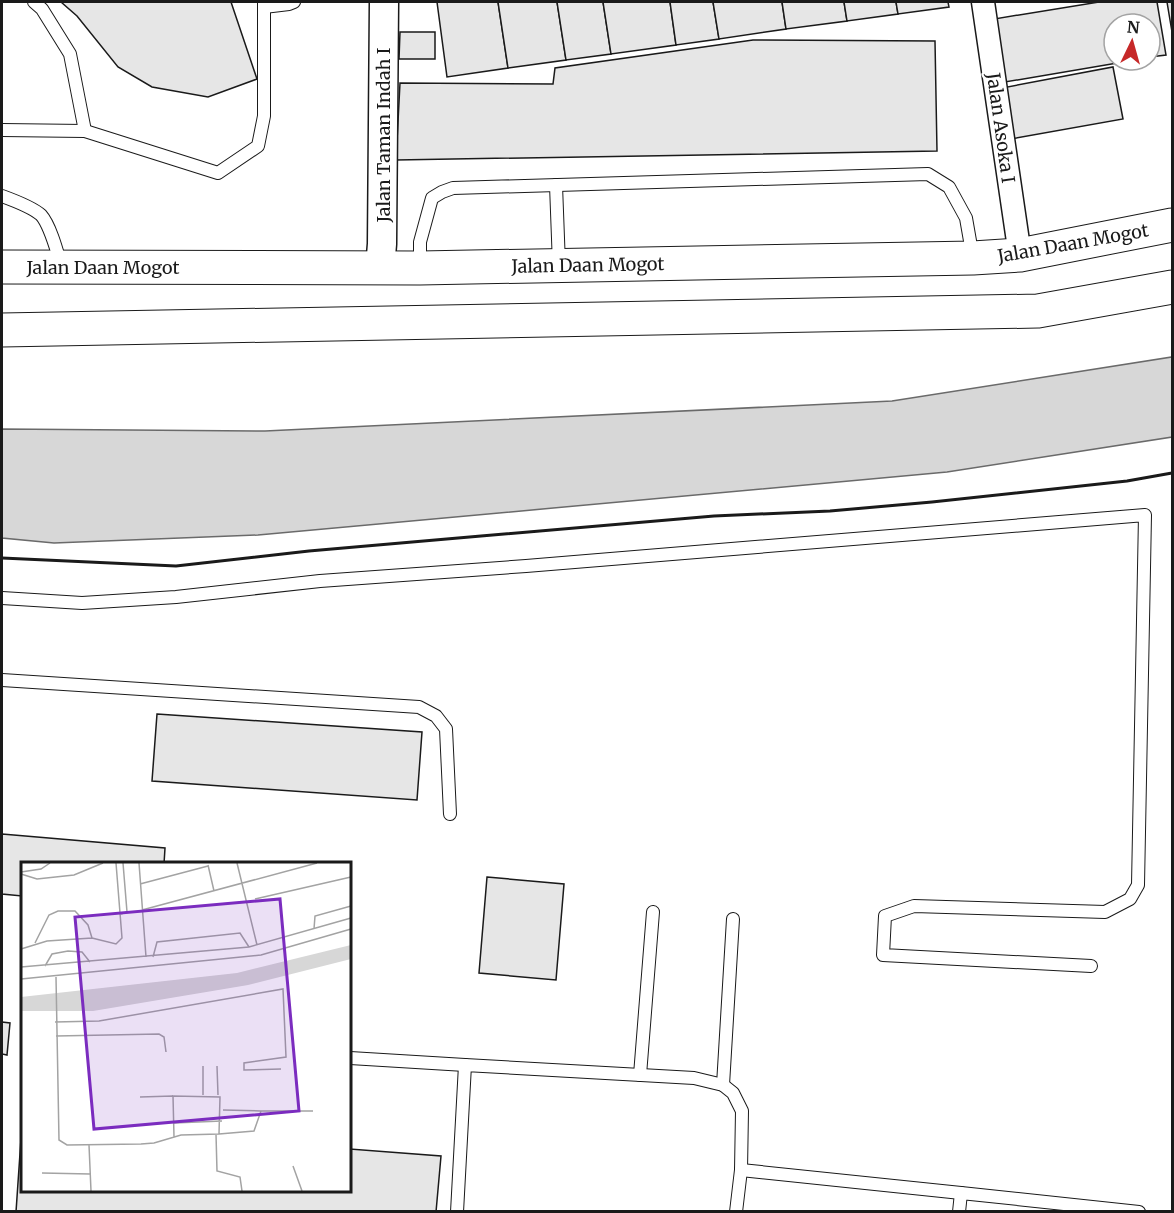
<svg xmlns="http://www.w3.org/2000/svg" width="1174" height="1213" viewBox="0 0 1174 1213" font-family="Merriweather,serif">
<rect width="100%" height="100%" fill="#fff"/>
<polygon fill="#d7d7d7" stroke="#6a6a6a" stroke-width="1.5" points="1172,357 1172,437 947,472 258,535 54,543 2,538 2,429 265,431 892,401"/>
<g fill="#e6e6e6" stroke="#1a1a1a" stroke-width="1.5">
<polygon points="61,2 231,2 257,79 208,97 152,87 118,67 77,16"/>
<polygon points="437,2 498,2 508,68 447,77"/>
<polygon points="498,2 557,2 566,60 508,68"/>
<polygon points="557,2 603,2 611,54 566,60"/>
<polygon points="603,2 670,2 676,45 611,54"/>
<polygon points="670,2 713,2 719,39 676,45"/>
<polygon points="713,2 782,2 786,29 719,39"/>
<polygon points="782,2 844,2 847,21 786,29"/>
<polygon points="844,2 896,2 898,14 847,21"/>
<polygon points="896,2 948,2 949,7 898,14"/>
<polygon points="1099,2 1157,2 1166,55 1150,57 1150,24 1114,24 1114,60 1135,60 1005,82 994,19"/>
<polygon points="1167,2 1172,2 1172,32"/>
<polygon points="400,32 435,32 435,59 399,59"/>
<polygon points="753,40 935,41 937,151 396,160 400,83 553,84 555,68"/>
<polygon points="1113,67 1123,119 1011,139 1002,88"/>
<polygon points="157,714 422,732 417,800 152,781"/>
<polygon points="2,834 165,848 164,864 22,864 22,896 2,894"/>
<polygon points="487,877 564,884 556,980 479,973"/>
<polygon points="2,1022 10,1023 7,1055 2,1054"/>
<polygon points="22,1124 22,1190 350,1190 350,1149 441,1156 436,1212 16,1212"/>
</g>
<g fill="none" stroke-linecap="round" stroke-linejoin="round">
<g stroke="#1a1a1a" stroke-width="14">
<g id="service">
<polyline points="34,2 42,9 70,54 85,131"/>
<polyline points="264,7 289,4 294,2"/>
<polyline points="2,130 85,131 218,173 258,146 264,116 264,2"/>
<polyline points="556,185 559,265"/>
<path d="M2 196C13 200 32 207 41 215 50 225 57 251 61 265"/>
<polyline points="420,267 420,242 432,198 442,192 453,188 928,174 949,187 966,218 973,258"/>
<polyline points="2,598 82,603 176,597 320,581 526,566 1145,515 1138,885 1130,899 1105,912 914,906 885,916 883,955 1091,966"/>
<polyline points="2,680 419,707 436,716 446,729 450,814"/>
<polyline points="350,1058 465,1065"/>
<polyline points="640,1075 653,912"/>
<polyline points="723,1085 733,919"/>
<polyline points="741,1170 961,1193"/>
<polyline points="457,1212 465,1065 694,1078 723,1085 733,1093 742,1111 741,1170 736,1212"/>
<polyline points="959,1212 961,1193 1139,1212"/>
</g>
</g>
<g stroke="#1a1a1a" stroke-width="25">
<polyline id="minor" points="983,2 1020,255"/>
</g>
<g stroke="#1a1a1a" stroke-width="31">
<polyline id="tertiary" points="380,268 382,244 384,2"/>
</g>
<g stroke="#1a1a1a" stroke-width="35">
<g id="trunk">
<polyline points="2,267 420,268 973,258 1020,255 1172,225"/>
<polyline points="2,330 1038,311 1172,287"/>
</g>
</g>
<use href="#service" stroke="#fff" stroke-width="12"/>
<use href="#minor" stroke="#fff" stroke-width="22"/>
<use href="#tertiary" stroke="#fff" stroke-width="28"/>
<use href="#trunk" stroke="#fff" stroke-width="33"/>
<polyline stroke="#1a1a1a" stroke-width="3" points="2,558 176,566 309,551 481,536 714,516 830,511 932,502 1127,481 1172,473"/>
</g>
<g text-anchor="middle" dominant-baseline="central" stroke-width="4.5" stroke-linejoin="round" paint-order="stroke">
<g font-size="18" fill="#1a1a1a" stroke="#fff">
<text transform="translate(1001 128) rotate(82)">Jalan Asoka I</text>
<text transform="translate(383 135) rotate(-90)">Jalan Taman Indah I</text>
<text transform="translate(1073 243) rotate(-10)">Jalan Daan Mogot</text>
<text transform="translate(588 265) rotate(-1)">Jalan Daan Mogot</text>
<text x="103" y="267">Jalan Daan Mogot</text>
</g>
</g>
<g transform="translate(21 862)">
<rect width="330" height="330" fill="#fff"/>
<path d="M330 83V97L227 123 72 149H0V135L216 111Z" fill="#d7d7d7"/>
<path fill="none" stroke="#a3a3a3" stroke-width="1.5" d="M118 1 125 95M216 1 236 83M187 3 193 29M0 10 20 7 29 1M0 12 16 17 53 13 82 1M119 22 187 4M234 37 330 15M121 48 296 1M100 52 106 50 102 1M293 67 294 54 330 44M14 81 28 53 37 49H54L67 63 71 76M0 87 26 79 71 76 95 82 101 76 95 1M132 95 136 80 219 71 228 85M24 104 31 92 47 89 61 90 69 100M0 105 228 85 330 56M35 115 38 278 46 283 120 282 133 281 160 273 198 272 199 235 152 234 153 275M0 117 240 93 330 67M34 160 78 159 262 127 265 195 223 201V208L260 207M35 174 138 172 143 175 145 190M182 204V233M196 204 197 233M119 235 152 234M202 248 240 249M153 261 201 259M195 272 196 309 219 315 221 329M198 272 233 269 240 249H292M68 283 70 329M272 304 281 329M21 311 69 312"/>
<path fill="#7b2cbf" fill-opacity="0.15" stroke="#7b2cbf" stroke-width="3" d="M259 37 278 249 73 267 54 55Z"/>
<rect width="330" height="330" fill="none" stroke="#1a1a1a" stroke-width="3"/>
</g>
<rect width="1174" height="1213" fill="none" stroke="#1a1a1a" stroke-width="6"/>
<g transform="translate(1132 42) rotate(5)"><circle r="28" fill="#ffffff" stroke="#a3a3a3" stroke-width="1.5"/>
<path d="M0-4.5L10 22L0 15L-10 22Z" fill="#c62828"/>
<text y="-9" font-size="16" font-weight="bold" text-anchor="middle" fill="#1a1a1a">N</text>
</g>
</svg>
